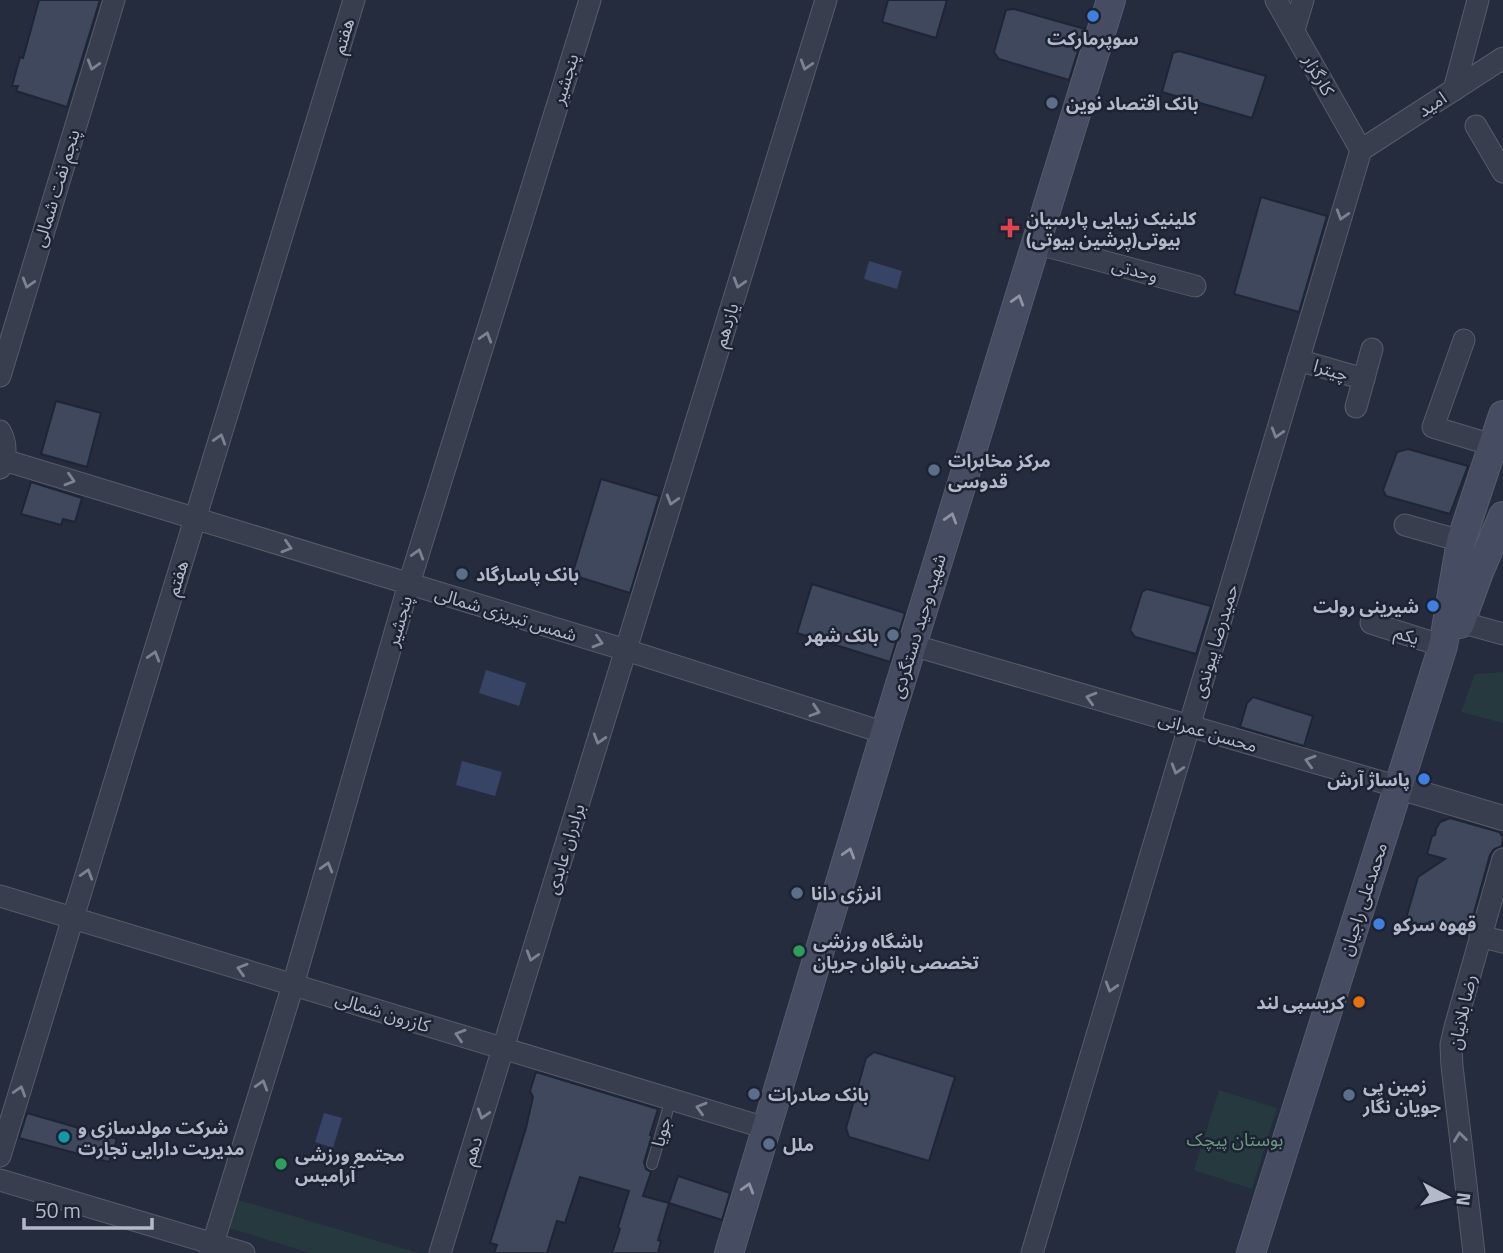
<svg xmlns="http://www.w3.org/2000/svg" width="1503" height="1253" viewBox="0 0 1503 1253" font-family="'Titillium Web','Noto Sans Arabic',sans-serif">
<rect width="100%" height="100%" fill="#242c3e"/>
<g fill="#26393f">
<polygon points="1503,672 1503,723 1461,712 1475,674"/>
<polygon points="1219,1090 1277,1108 1252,1189 1194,1170"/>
<polygon points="235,1199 418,1253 310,1253 229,1228"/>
</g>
<g fill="#384465">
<polygon points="869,261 902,271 897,289 864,279"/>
<polygon points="486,670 526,683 519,706 479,693"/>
<polygon points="462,761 502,772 495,796 456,785"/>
<polygon points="324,1113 342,1118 333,1148 315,1142"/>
</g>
<g fill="#40485e" stroke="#1f2535" stroke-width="2">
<polygon points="39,0 100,0 67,107 16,91 18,86 12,86 20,57 23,58"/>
<polygon points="888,0 947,0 936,38 882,22"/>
<polygon points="1014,9 1085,29 1069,80 999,59 994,52 1006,10"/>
<polygon points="1179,51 1266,76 1252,118 1162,92 1173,53"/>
<polygon points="1261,197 1327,216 1299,312 1234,294"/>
<polygon points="56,401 101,413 87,467 41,454"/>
<polygon points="1408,449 1468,466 1450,514 1386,496 1383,490 1397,452"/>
<polygon points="601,479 659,496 630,593 572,575"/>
<polygon points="31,482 82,498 75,522 63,519 61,525 21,514"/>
<polygon points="812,584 905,613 890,662 797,633"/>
<polygon points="1147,589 1211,606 1196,654 1135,637 1130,630 1142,592"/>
<polygon points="1253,697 1313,716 1304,746 1240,727 1247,703"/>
<polygon points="1450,818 1499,832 1503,837 1502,846 1494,849 1490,855 1467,938 1410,922 1407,915 1418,877 1445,859 1427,854 1432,836 1435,835 1436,829 1440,822"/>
<polygon points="874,1052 955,1077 929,1161 849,1137 846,1128 866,1058"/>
<polygon points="536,1072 658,1109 650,1135 652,1136 644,1162 646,1169 651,1172 643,1196 669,1203 658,1240 661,1241 658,1253 612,1253 620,1229 618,1227 629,1191 580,1177 565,1223 557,1221 547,1253 494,1253 497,1245 490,1243 526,1128 533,1097 530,1091"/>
<polygon points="27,1113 117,1139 109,1162 19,1138"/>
<polygon points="678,1176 730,1193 722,1220 669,1203"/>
</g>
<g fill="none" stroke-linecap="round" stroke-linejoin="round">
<g stroke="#565c6c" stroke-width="12">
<polyline id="service" points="652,1164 671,1099"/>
</g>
<g stroke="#565c6c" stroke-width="23">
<g id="minor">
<polyline points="1276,0 1361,150"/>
<polyline points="1294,30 1303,0"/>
<polyline points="1454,90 1478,0"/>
<polyline points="1476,126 1503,172"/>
<polyline points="1361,150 1503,58"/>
<polyline points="1035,243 1195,286"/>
<polyline points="1464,340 1433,427 1492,445"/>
<polyline points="1298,360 1364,379"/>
<polyline points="0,376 114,0"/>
<polyline points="1356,407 1372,349"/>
<path d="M0 431C7 444 7 455 0 468"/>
<polyline points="4,460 626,650 885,733"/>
<polyline points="1405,525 1461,541"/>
<polyline points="1460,622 1503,634"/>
<polyline points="1371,623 1443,646"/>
<polyline points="912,645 1399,787"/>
<polyline points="0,896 766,1128"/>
<polyline points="1480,936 1503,942"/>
<polyline points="0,1156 354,0"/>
<polyline points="0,1180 244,1253"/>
<polyline points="210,1253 293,985 409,584 590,0"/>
<polyline points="440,1253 826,0"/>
<polyline points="1032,1253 1361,150"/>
<polyline points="1474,1253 1452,1066 1451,1045 1455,1027 1503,859"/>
</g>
</g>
<g stroke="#565c6c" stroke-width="26">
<polyline id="tertiary" points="1399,787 1503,818"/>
</g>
<g stroke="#565c6c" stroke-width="30">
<g id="secondary">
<polyline points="1460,624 1479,572 1503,516"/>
<polyline points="729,1253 885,733 1111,0"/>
<polyline points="1251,1253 1443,646 1461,541 1503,415"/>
</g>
</g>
<use href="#service" stroke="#383e4e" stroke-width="10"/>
<use href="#minor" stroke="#383e4e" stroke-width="21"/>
<use href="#tertiary" stroke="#383e4e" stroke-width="24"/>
<use href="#secondary" stroke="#464c61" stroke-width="28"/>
</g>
<defs><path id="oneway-chevron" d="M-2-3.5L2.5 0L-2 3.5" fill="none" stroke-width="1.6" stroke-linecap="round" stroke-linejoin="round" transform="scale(1.75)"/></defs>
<g stroke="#7c8292">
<use href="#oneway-chevron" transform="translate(93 65) rotate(107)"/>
<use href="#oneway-chevron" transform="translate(806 65) rotate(107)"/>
<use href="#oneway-chevron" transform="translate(1342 215) rotate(107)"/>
<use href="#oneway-chevron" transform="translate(28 283) rotate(107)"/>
<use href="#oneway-chevron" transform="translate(739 283) rotate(107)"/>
<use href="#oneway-chevron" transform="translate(486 337) rotate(-73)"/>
<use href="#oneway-chevron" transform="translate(1277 433) rotate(107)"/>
<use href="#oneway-chevron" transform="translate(220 439) rotate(-73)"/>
<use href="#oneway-chevron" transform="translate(70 480) rotate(17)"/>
<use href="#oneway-chevron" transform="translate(672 500) rotate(107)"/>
<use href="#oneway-chevron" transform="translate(287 547) rotate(17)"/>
<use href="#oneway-chevron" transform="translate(418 554) rotate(-73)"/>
<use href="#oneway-chevron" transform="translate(598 642) rotate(17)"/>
<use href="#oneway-chevron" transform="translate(154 656) rotate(-73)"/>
<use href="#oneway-chevron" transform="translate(1091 698) rotate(-164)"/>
<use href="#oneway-chevron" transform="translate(815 711) rotate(18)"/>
<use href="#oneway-chevron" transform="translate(599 739) rotate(107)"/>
<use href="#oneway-chevron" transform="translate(1310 761) rotate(-164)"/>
<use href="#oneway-chevron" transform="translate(1177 769) rotate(107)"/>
<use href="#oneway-chevron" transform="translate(327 867) rotate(-74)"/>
<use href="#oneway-chevron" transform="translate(87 874) rotate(-73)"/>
<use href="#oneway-chevron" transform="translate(532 956) rotate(107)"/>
<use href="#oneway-chevron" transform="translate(242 969) rotate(-163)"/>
<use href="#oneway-chevron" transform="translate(1111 987) rotate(107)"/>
<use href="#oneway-chevron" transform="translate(460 1035) rotate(-163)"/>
<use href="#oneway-chevron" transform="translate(262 1085) rotate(-73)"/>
<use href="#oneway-chevron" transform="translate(20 1091) rotate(-73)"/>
<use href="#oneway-chevron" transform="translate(701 1108) rotate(-163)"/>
<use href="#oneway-chevron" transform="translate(483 1114) rotate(107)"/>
<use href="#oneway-chevron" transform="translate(1460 1137) rotate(-97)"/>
</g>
<g stroke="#8e93a5">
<use href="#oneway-chevron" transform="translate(1018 300) rotate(-73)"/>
<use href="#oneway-chevron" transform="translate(951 518) rotate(-73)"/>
<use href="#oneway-chevron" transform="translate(849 853) rotate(-73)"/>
<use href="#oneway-chevron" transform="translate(748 1188) rotate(-73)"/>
</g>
<g fill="#3f7fe0" stroke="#1d2333" stroke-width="2.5">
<circle cx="1093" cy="16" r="7"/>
<circle cx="1433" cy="606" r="7"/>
<circle cx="1424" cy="779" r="7"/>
<circle cx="1379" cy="924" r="7"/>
</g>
<g fill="#5c6f8a" stroke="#1d2333" stroke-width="2.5">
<circle cx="1052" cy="103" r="7"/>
<circle cx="934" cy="470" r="7"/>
<circle cx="462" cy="574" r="7"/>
<circle cx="893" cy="635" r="7"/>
<circle cx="797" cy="893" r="7"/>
<circle cx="754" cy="1094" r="7"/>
<circle cx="1349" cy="1095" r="7"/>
<circle cx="769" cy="1144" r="7"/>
</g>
<path fill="#e0444e" stroke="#1d2333" stroke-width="2.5" d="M1006.5 217.5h7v7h7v7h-7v7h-7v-7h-7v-7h7z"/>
<g fill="#2e9e5b" stroke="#1d2333" stroke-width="2.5">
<circle cx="799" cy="951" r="7"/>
<circle cx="281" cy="1164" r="7"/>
</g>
<circle fill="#e8710a" stroke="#1d2333" stroke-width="2.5" cx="1359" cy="1002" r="7"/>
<circle fill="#0f9aa8" stroke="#1d2333" stroke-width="2.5" cx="64" cy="1137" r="7"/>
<g text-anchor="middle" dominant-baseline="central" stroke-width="5" stroke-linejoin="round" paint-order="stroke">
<g font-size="18" fill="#b4b9c9" stroke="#1d2333">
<text transform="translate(343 36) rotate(-73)">هفتم</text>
<text transform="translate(1319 75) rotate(61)">کارگزار</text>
<text transform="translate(565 79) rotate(-73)">پنجشیر</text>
<text transform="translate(1432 104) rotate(-33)">امید</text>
<text transform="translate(56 188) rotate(-73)">پنجم نفت شمالی</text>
<text transform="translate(1135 270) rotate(15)">وحدتی</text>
<text transform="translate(726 325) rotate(-73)">یازدهم</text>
<text transform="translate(1331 370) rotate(17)">چیترا</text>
<text transform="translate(177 578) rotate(-73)">هفتم</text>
<text transform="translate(506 614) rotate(17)">شمس تبریزی شمالی</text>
<text transform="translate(399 621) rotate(-74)">پنجشیر</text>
<text transform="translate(918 626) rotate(-73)">شهید وحید دستگردی</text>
<text transform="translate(1407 635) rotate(18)">یکم</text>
<text transform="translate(1215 641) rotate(-73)">حمیدرضا پیوندی</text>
<text transform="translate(1208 732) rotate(16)">محسن عمرانی</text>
<text transform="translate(565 849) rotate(-73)">برادران عابدی</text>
<text transform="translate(1363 899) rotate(-72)">محمدعلی راجیان</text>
<text transform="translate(383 1012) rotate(17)">کازرون شمالی</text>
<text transform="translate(1462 1012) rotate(-78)">رضا بلانیان</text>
<text transform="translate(661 1132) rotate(-74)">جویا</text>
<text transform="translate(472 1151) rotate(-73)">دهم</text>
</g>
<g font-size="18" font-weight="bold" fill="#b4b9c9" stroke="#1d2333" text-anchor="start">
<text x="1093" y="38" text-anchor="middle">سوپرمارکت</text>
<text x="1066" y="103">بانک اقتصاد نوین</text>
<text x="1026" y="218">کلینیک زیبایی پارسیان<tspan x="1026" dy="21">بیوتی(پرشین بیوتی)</tspan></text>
<text x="948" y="460">مرکز مخابرات<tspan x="948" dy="21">قدوسی</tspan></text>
<text x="476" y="574">بانک پاسارگاد</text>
<text x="1419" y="606" text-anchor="end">شیرینی رولت</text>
<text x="879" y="635" text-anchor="end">بانک شهر</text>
<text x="1410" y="779" text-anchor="end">پاساژ آرش</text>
<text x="811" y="893">انرژی دانا</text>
<text x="1393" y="924">قهوه سرکو</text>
<text x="813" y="941">باشگاه ورزشی<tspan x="813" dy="21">تخصصی بانوان جریان</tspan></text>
<text x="1345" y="1002" text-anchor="end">کریسپی لند</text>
<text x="1363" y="1085">زمین پی<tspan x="1363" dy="21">جویان نگار</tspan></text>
<text x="768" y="1094">بانک صادرات</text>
<text x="78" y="1127">شرکت مولدسازی و<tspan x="78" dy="21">مدیریت دارایی تجارت</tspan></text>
<text x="783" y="1144">ملل</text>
<text x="295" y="1154">مجتمع ورزشی<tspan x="295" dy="21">آرامیس</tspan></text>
</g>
<g font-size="18" fill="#6b9a7c" stroke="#1d2333">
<text x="1235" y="1139">بوستان پیچک</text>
</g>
</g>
<g transform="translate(1447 1197) rotate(97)" stroke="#1d2333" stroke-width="5" paint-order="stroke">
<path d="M0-5L12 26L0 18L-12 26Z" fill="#b4b9c9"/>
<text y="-10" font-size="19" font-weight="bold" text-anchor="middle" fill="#b4b9c9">N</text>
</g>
<path d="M24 1218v10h128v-10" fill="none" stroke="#b4b9c9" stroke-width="3.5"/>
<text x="35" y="1218" font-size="21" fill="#b4b9c9" stroke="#1d2333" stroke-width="5" paint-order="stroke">50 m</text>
</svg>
